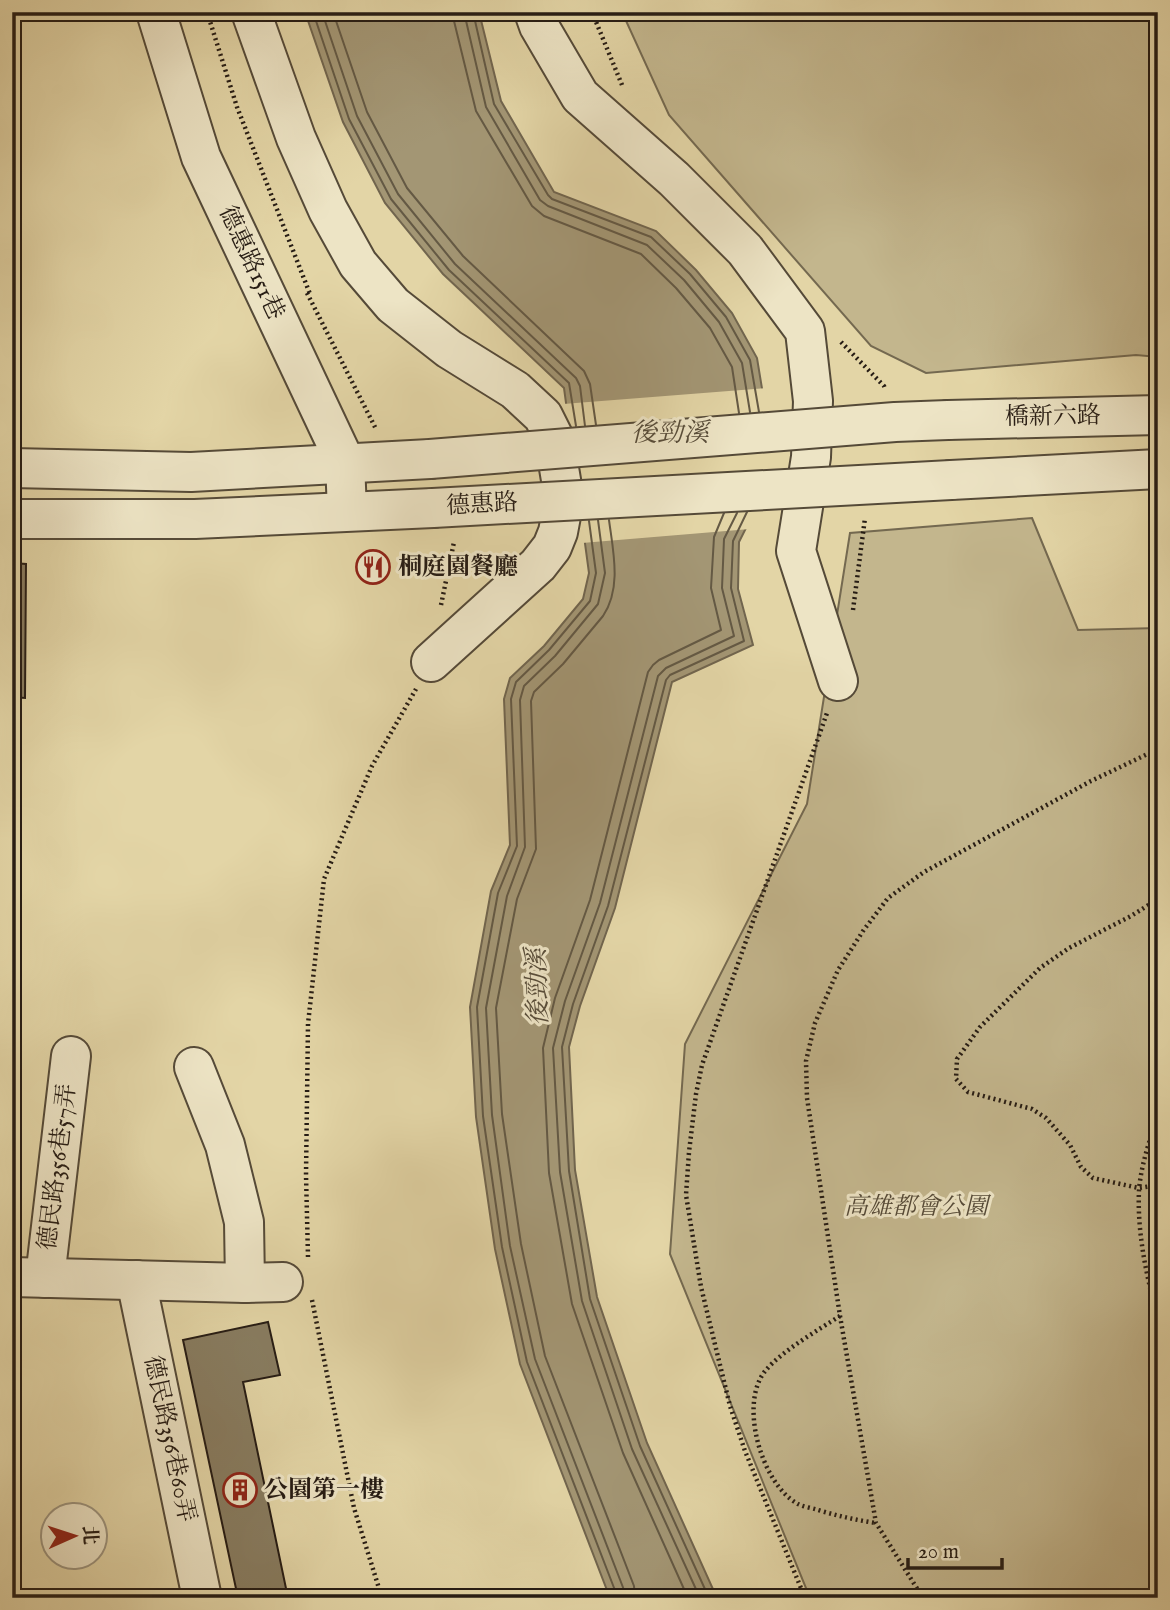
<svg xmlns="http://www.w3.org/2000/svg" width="1170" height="1610" viewBox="0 0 1170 1610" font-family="'IM FELL English','Noto Serif TC',serif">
<rect width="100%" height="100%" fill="#e3d5a6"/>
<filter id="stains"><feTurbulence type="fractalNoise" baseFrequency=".00286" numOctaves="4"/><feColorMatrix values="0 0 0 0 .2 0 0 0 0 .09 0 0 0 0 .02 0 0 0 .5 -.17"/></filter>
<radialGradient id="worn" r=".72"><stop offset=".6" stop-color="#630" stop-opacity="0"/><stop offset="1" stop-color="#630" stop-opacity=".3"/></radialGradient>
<g fill="#c3b68d" stroke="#746950" stroke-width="2">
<polygon points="622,12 1158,12 1158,357 1136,355 926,373 871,346 669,115"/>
<polygon points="1032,518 1078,630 1158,628 1158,1598 810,1598 670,1254 685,1044 807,804 850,533"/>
</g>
<polygon fill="#a39674" stroke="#71654e" stroke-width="2" points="305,12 479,12 501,101 554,192 656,231 696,270 732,313 757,358 769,431 762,496 739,542 738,589 753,645 672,682 615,908 580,1006 569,1047 575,1170 597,1297 647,1443 717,1598 610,1598 520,1364 495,1249 476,1117 470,1007 491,891 510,845 504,699 510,678 544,646 583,599 589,573 564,388 443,274 385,203 343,122"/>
<polygon fill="#e3d5a6" points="766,388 772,431 766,496 750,529 582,543 563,404"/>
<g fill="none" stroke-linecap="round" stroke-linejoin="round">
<g stroke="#645944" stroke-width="2">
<polyline points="313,12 349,119 391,199 449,270 569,383 576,426"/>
<polyline points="322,12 357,116 398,194 455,264 576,378 580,386 585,426"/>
<polyline points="333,12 367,112 407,188 463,256 584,371 590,384 596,425"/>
<polyline points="453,12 454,21 476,111 532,206 544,216 641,254 676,288 710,328 732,367 739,413"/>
<polyline points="464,12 486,107 540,200 548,206 647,245 684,280 719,322 742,363 750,412"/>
<polyline points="473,12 494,104 548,195 552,199 651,237 690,274 726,317 750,360 759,412"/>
<polyline points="598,520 605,573 598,604 555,656 524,686 520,700 525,847 507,896 486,1008 492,1115 510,1246 535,1359 624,1590 625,1598"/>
<path d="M609 520C613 551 622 588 603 616L563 664 534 692 531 701 536 849 517 899 496 1008 502 1114 521 1244 545 1356 634 1586 635 1598"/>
<polyline points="589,521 596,573 590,601 549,650 516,682 511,699 517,846 498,893 477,1007 483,1116 502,1247 527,1362 616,1593 616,1598"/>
<polyline points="688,1598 623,1453 572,1304 549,1173 543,1048 555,998 590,900 648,672 653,665 659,660 721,630 711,588 714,537 724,513"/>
<polyline points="700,1598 632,1449 582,1301 560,1172 553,1048 565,1001 600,903 658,676 666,668 734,636 722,588 724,539 737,513"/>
<polyline points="709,1598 640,1446 590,1299 569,1171 562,1047 573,1004 608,906 666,680 670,675 744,641 731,588 733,541 747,512"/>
</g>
</g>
<g fill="#887c60" stroke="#261c14" stroke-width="2">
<polygon points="12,563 26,564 25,698 12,697"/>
<polygon points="12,735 20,735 17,872 12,872"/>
<polygon points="12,898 15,898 12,1014"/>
<polygon points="268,1322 280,1375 243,1382 288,1598 238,1598 183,1340"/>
</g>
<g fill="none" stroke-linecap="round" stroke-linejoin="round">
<g stroke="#554a38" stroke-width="42">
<g id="minor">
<polyline points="156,12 201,157 345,462 347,511"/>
<polyline points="251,12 296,138 328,210 358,264 393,305 449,349 515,390 543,416 554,438 563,492 561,516 558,532 552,547 538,565 431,662"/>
<polyline points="534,12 539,26 580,96 674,179 745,250 805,331 813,401 811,457 796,551 838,681"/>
<polyline points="948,420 1158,415"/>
<polyline points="12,468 191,472 430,459"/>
<polyline points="951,480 1158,469"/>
<polyline points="12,519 195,519 433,508"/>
<polyline points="194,1067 225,1145 244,1222 245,1283"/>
<polyline points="12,1277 245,1283 283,1282"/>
<polyline points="45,1278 71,1056"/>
<polyline points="136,1280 202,1598"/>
</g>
</g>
<g stroke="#261c14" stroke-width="4.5" stroke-dasharray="2 3.5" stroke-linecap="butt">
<polyline points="207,12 237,107 310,294"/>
<polyline points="592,12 622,85"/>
<polyline points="307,293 376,429"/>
<polyline points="841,342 884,386 885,389"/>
<polyline points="441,605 454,542"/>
<polyline points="853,610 865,518"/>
<polyline points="1158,899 1131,916 1069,948 1040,968 980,1027 957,1059 956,1079 968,1092 1032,1109 1046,1118 1070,1145 1081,1167 1093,1178 1139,1188 1158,1185"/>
<path d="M1158 1115C1150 1139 1141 1165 1139 1190 1137 1235 1147 1277 1158 1320"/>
<polyline points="308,1257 306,1175 308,1024 324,879 372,766 416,689"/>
<polyline points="312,1300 354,1508 382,1598"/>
<path d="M840 1316C818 1330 782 1351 766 1370 738 1402 761 1484 798 1504 804 1507 812 1508 818 1510 838 1516 856 1520 876 1523"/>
<polyline points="805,1598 745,1451 730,1406 701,1287 686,1195 689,1152 696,1094 702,1065 827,713"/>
<polyline points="923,1598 876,1523 840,1316 807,1098 806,1061 815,1023 838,970 863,931 888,898 924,872 1091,781 1158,749"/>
</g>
<use href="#minor" stroke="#ede4c5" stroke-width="38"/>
<g stroke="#554a38" stroke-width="42" stroke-linecap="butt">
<g id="minor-bridge">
<polyline points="430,459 895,422 948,420"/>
<polyline points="433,508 951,480"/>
</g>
</g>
<use href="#minor-bridge" stroke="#ede4c5" stroke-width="38"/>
</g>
<defs>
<g id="restaurant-ring" transform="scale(1.75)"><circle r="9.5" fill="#ede4c5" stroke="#8f2418" stroke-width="1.5"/><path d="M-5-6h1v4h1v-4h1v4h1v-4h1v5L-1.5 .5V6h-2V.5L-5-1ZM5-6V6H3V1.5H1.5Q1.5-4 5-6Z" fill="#8f2418"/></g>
<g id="building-ring" transform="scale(1.75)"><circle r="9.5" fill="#ede4c5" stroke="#8f2418" stroke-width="1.5"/><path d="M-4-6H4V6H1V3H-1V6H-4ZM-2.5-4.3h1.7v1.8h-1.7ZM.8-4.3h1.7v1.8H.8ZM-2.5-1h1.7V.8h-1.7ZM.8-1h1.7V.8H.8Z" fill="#8f2418"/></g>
</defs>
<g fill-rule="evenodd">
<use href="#restaurant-ring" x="373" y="567"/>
<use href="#building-ring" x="240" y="1490"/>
</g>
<g text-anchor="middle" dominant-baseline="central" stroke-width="6" stroke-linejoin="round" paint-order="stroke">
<g font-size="24" fill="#261c14" stroke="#ede4c5">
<text transform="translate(251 263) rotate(65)">德惠路151巷</text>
<text transform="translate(1053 417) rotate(-1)">橋新六路</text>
<text transform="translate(482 505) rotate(-3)">德惠路</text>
<text transform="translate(58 1167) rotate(-83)">德民路356巷57弄</text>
<text transform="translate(169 1439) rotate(78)">德民路356巷60弄</text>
</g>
<g font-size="24" font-weight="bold" fill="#261c14" stroke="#ede4c5" text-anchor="start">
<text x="398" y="567">桐庭園餐廳</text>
<text x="264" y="1490">公園第一樓</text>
</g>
<g font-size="24" font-style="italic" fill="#554a38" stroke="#ede4c5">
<text x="916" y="1207">高雄都會公園</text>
</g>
<g font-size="26" font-style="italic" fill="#584d3a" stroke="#ede4c5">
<text x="670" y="433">後勁溪</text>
<text transform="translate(538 987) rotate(-92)">後勁溪</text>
</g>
</g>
<rect width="1170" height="1610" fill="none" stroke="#e3d5a6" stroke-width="42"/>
<rect x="14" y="14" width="1142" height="1582" fill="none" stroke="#261c14" stroke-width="3.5"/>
<rect x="21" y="21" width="1128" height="1568" fill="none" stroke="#261c14" stroke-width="2"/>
<g transform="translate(74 1536) rotate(87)"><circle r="33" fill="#ede4c5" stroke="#9d947e" stroke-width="2"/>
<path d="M0-5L12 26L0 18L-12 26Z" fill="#8f2418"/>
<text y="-10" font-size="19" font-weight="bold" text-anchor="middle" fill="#261c14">北</text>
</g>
<path d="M908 1558v10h94v-10" fill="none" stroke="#261c14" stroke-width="3.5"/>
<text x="918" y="1558" font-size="21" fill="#261c14" stroke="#ede4c5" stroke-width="5" paint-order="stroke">20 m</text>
<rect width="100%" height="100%" filter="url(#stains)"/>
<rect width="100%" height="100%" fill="url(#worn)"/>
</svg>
